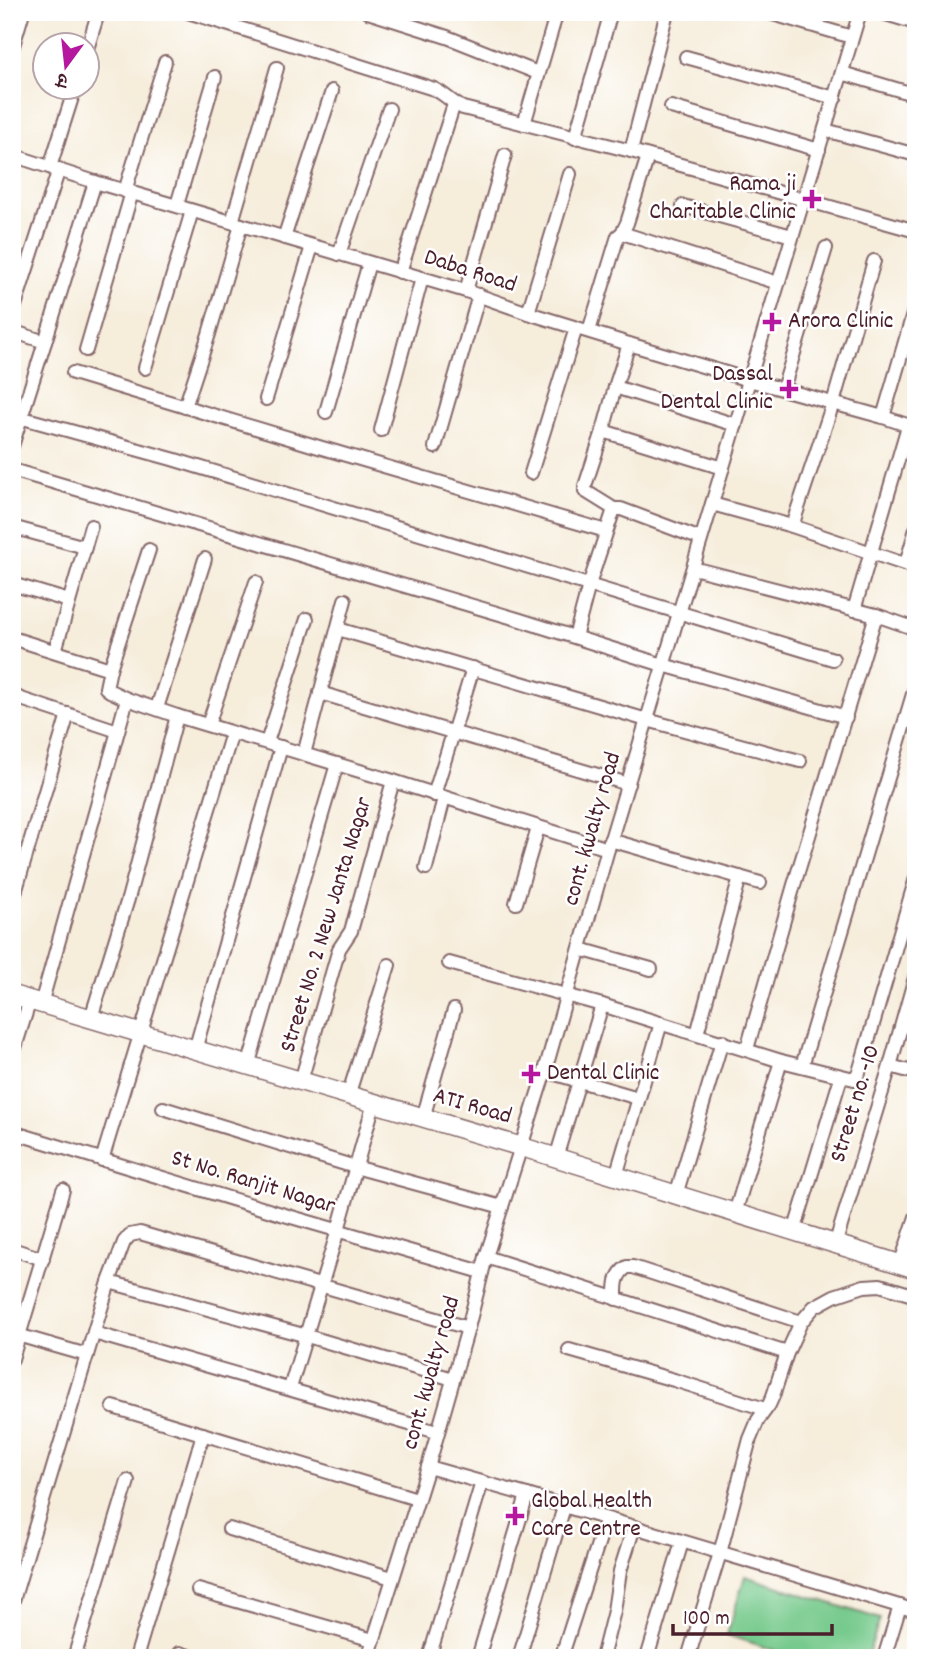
<svg xmlns="http://www.w3.org/2000/svg" width="928" height="1670" viewBox="0 0 928 1670" font-family="Dekko,'Playpen Sans Deva',sans-serif">
<rect width="100%" height="100%" fill="#fff"/>
<filter id="ink" filterUnits="userSpaceOnUse"><feTurbulence type="fractalNoise" baseFrequency=".0143" numOctaves="2"/><feDisplacementMap in="SourceGraphic" scale="14" xChannelSelector="R" yChannelSelector="G"/><feConvolveMatrix kernelMatrix="1 2 1 2 8 2 1 2 1" color-interpolation-filters="sRGB"/></filter>
<filter id="wash" filterUnits="userSpaceOnUse"><feTurbulence type="fractalNoise" baseFrequency=".00686" numOctaves="4" result="noise"/><feDisplacementMap in="SourceGraphic" scale="28" xChannelSelector="R" yChannelSelector="G"/><feGaussianBlur stdDeviation="1.57" result="paint"/><feColorMatrix in="noise" values="0 0 0 0 0 0 0 0 0 0 0 0 0 0 0 0 0 1.4 0 .05"/><feComposite in="paint" operator="in"/></filter>
<g filter="url(#wash)">
<rect width="100%" height="100%" fill="#f6eddb"/>
<polygon fill="#77ca8d" stroke="#60745c" stroke-width="2" points="745,1576 880,1619 867,1658 798,1658 727,1635"/>
</g>
<g filter="url(#ink)">
<g fill="none" stroke-linecap="round" stroke-linejoin="round">
<g stroke="#866769" stroke-width="16">
<g id="street">
<path d="M188 12 434 89C445 94 452 103 463 108L631 151 916 231"/>
<polyline points="368,12 447,37 538,73"/>
<polyline points="536,12 555,18"/>
<polyline points="766,12 852,37"/>
<polyline points="879,12 916,23"/>
<polyline points="88,46 96,20"/>
<polyline points="12,49 23,12"/>
<polyline points="686,57 835,98"/>
<polyline points="842,73 916,95"/>
<polyline points="671,107 819,150"/>
<polyline points="524,124 557,12"/>
<polyline points="825,130 916,155"/>
<polyline points="575,138 611,12"/>
<polyline points="631,151 667,12"/>
<polyline points="12,155 95,182 466,291 528,313 629,344 749,380 883,417 916,428"/>
<polyline points="50,167 75,88"/>
<polyline points="125,191 165,62"/>
<polyline points="177,205 215,77"/>
<polyline points="683,206 792,236"/>
<polyline points="232,222 277,68"/>
<polyline points="622,233 627,223 648,156"/>
<polyline points="284,238 332,91"/>
<polyline points="339,254 389,109"/>
<polyline points="400,272 454,104"/>
<polyline points="466,291 505,155"/>
<polyline points="528,313 570,174"/>
<polyline points="12,315 59,169"/>
<polyline points="12,331 45,342 12,446"/>
<polyline points="589,331 618,236 622,233 778,283"/>
<polyline points="45,342 95,182"/>
<polyline points="629,344 615,387 736,425"/>
<polyline points="86,350 132,192"/>
<polyline points="145,368 192,211"/>
<polyline points="73,373 322,448 606,531"/>
<polyline points="615,387 603,431 723,468"/>
<polyline points="783,389 826,248"/>
<polyline points="266,399 312,246"/>
<polyline points="185,407 209,334 241,225"/>
<polyline points="326,412 369,263"/>
<polyline points="12,415 172,459 833,659"/>
<polyline points="883,417 916,304"/>
<polyline points="381,430 422,278"/>
<polyline points="603,431 585,486 585,491 614,509 621,509 701,539"/>
<polyline points="435,447 479,295"/>
<polyline points="12,470 517,619 663,665 846,717"/>
<polyline points="531,473 576,328"/>
<polyline points="712,504 792,526 916,568"/>
<polyline points="792,526 833,403 874,261"/>
<polyline points="12,527 85,547"/>
<polyline points="906,564 916,529"/>
<polyline points="693,568 876,615 916,629"/>
<polyline points="12,584 69,601"/>
<polyline points="854,610 908,426"/>
<polyline points="338,629 647,720 800,761"/>
<polyline points="575,637 589,585 614,509"/>
<polyline points="12,638 110,669 106,688 110,691 127,699 177,716 393,781 608,849"/>
<polyline points="55,651 91,526"/>
<polyline points="110,669 149,550"/>
<polyline points="320,693 628,784"/>
<polyline points="12,696 118,731"/>
<polyline points="157,708 205,559"/>
<polyline points="12,713 17,697"/>
<polyline points="208,725 256,582"/>
<polyline points="267,742 307,619"/>
<polyline points="304,754 345,600"/>
<polyline points="434,795 473,668"/>
<polyline points="610,840 760,883"/>
<polyline points="426,868 444,798"/>
<polyline points="12,903 68,714"/>
<polyline points="516,903 538,828"/>
<polyline points="580,949 651,969"/>
<polyline points="449,963 602,1005 781,1061 854,1079 859,1072 916,878"/>
<polyline points="41,1004 127,699"/>
<polyline points="91,1018 128,899 177,716"/>
<polyline points="697,1034 740,877"/>
<polyline points="747,1049 794,885 876,615"/>
<polyline points="195,1050 281,747"/>
<polyline points="12,1057 30,1000"/>
<polyline points="248,1066 337,764"/>
<polyline points="802,1066 916,684"/>
<polyline points="890,1066 916,1073"/>
<polyline points="545,1071 638,1098"/>
<polyline points="301,1081 339,949 351,931 393,781"/>
<polyline points="348,1096 389,965"/>
<polyline points="163,1108 355,1167 502,1207"/>
<polyline points="423,1118 454,1010"/>
<polyline points="12,1132 281,1214 482,1272"/>
<polyline points="556,1158 602,1005"/>
<polyline points="102,1160 232,733"/>
<polyline points="616,1176 661,1023"/>
<polyline points="676,1195 722,1041"/>
<polyline points="735,1213 781,1061"/>
<polyline points="794,1232 841,1077"/>
<polyline points="835,1245 890,1066 916,974"/>
<polyline points="12,1249 43,1259"/>
<polyline points="486,1257 787,1353"/>
<polyline points="900,1265 916,1217"/>
<polyline points="109,1282 307,1336 453,1379"/>
<path d="M616 1299C616 1286 615 1275 627 1267H633L801 1322"/>
<polyline points="94,1333 437,1432"/>
<polyline points="14,1334 87,1355"/>
<polyline points="569,1350 674,1380 765,1409"/>
<polyline points="12,1359 63,1190"/>
<polyline points="290,1388 338,1230 374,1103"/>
<polyline points="113,1407 417,1499"/>
<polyline points="428,1467 527,1495 916,1611"/>
<polyline points="229,1529 392,1578"/>
<polyline points="198,1590 373,1640"/>
<polyline points="12,1604 109,1282 124,1242 130,1235 140,1233 468,1328"/>
<polyline points="180,1653 195,1658"/>
<polyline points="74,1658 128,1481"/>
<polyline points="136,1658 203,1434"/>
<polyline points="368,1658 428,1467 468,1328 486,1257 545,1071 608,849 860,12"/>
<polyline points="429,1658 482,1482"/>
<polyline points="478,1658 527,1495"/>
<polyline points="519,1658 564,1507"/>
<polyline points="561,1658 606,1519"/>
<polyline points="602,1658 614,1611 620,1571 634,1527"/>
<polyline points="647,1658 682,1542"/>
<polyline points="688,1658 720,1553 750,1439 758,1420 769,1405 773,1396 787,1353 801,1322 814,1307 834,1296 864,1286 880,1285 916,1296"/>
<polyline points="884,1658 900,1606"/>
</g>
</g>
<g stroke="#866769" stroke-width="21">
<polyline id="secondary" points="12,995 522,1147 916,1269"/>
</g>
<use href="#street" stroke="#fff" stroke-width="12"/>
<use href="#secondary" stroke="#fff" stroke-width="18"/>
</g>
</g>
<g fill="#b5179e" stroke="#fff" stroke-width="2.5">
<path d="M808.5 188.5h7v7h7v7h-7v7h-7v-7h-7v-7h7z"/>
<path d="M768.5 311.5h7v7h7v7h-7v7h-7v-7h-7v-7h7z"/>
<path d="M785.5 378.5h7v7h7v7h-7v7h-7v-7h-7v-7h7z"/>
<path d="M527.5 1063.5h7v7h7v7h-7v7h-7v-7h-7v-7h7z"/>
<path d="M511.5 1505.5h7v7h7v7h-7v7h-7v-7h-7v-7h7z"/>
</g>
<g text-anchor="middle" dominant-baseline="central" stroke-width="5" stroke-linejoin="round" paint-order="stroke">
<g font-size="24" fill="#4a1f2b" stroke="#fff" text-anchor="start">
<text x="796" y="185" text-anchor="end">Rama ji<tspan x="796" dy="28">Charitable Clinic</tspan></text>
<text x="788" y="322">Arora Clinic</text>
<text x="773" y="375" text-anchor="end">Dassal<tspan x="773" dy="28">Dental Clinic</tspan></text>
<text x="547" y="1074">Dental Clinic</text>
<text x="531" y="1502">Global Health<tspan x="531" dy="28">Care Centre</tspan></text>
</g>
<g font-size="24" fill="#4a1f2b" stroke="#fff">
<text transform="translate(470 272) rotate(18)">Daba Road</text>
<text transform="translate(593 829) rotate(-74)">cont. kwalty road</text>
<text transform="translate(327 925) rotate(-73)">Street No. 2 New Janta Nagar</text>
<text transform="translate(856 1104) rotate(-73)">Street no. -10</text>
<text transform="translate(472 1107) rotate(16)">ATI Road</text>
<text transform="translate(253 1183) rotate(17)">St No. Ranjit Nagar</text>
<text transform="translate(432 1373) rotate(-74)">cont. kwalty road</text>
</g>
</g>
<rect width="928" height="1670" fill="none" stroke="#fff" stroke-width="42"/>
<g transform="translate(66 66) rotate(195)"><circle r="33" fill="#ffffff" stroke="#b7a5aa" stroke-width="2"/>
<path d="M0-5L12 26L0 18L-12 26Z" fill="#b5179e"/>
<text y="-10" font-size="19" font-weight="bold" text-anchor="middle" fill="#4a1f2b">उ</text>
</g>
<path d="M673 1624v10h159v-10" fill="none" stroke="#4a1f2b" stroke-width="3.5"/>
<text x="683" y="1624" font-size="21" fill="#4a1f2b" stroke="#ffffff" stroke-width="5" paint-order="stroke">100 m</text>
</svg>
